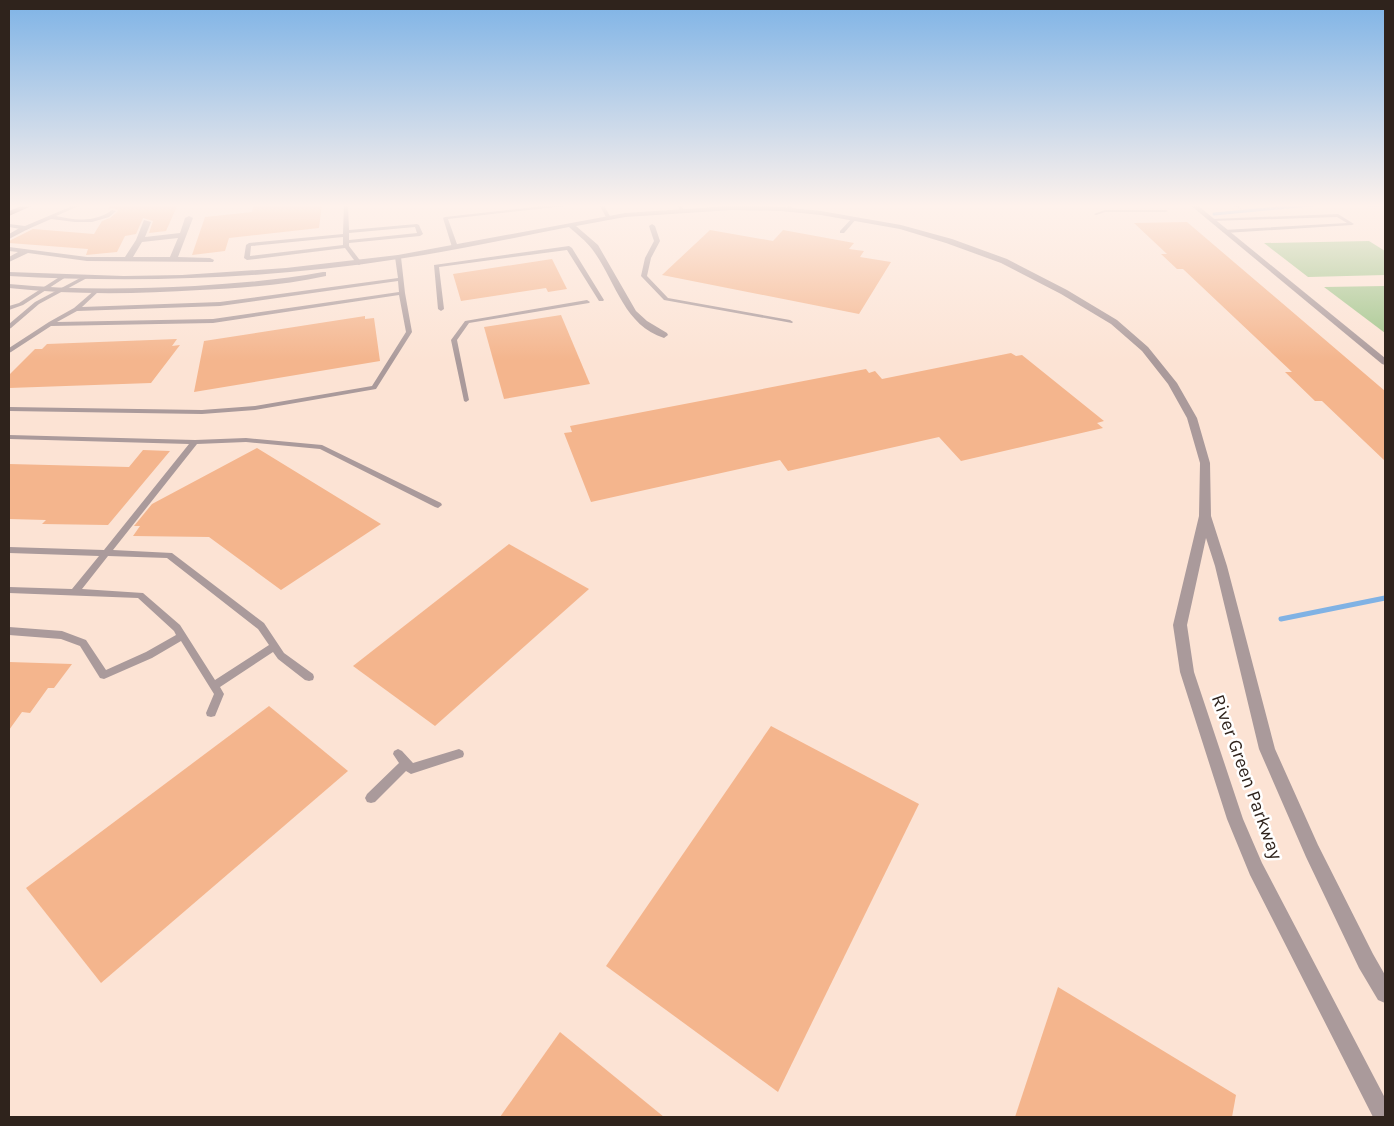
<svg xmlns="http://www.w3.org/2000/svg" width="1394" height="1126" viewBox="0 0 1394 1126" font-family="Karla,sans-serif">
<rect width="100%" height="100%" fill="#fce3d4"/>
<g fill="#a0c58a">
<polygon points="1369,241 1385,251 1385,275 1308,277 1264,243"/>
<polygon points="1385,286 1385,333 1324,287"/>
</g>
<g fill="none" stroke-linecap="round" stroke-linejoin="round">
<g stroke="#80b2e4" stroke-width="3">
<polyline points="1360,204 1385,206"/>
<polyline points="1214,214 1321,204"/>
</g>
<polyline stroke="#80b2e4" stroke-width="5" points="1281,619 1385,598"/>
</g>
<g fill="#f4b58d">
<polygon points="126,204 178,204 166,231 149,233 153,221 143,218 136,234 125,236 117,252 86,255 88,249 9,243 9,241 33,229 94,234 102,221 110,218 117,212 118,210 112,208 108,210 110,206"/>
<polygon points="254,204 322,204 319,228 229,238 225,251 192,255 205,217 252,212"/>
<polygon points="1187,222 1385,391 1385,461 1322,401 1315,401 1285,372 1292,372 1183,269 1177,269 1161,254 1167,254 1134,223"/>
<polygon points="710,230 773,241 783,230 854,243 849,249 864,251 860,257 891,262 859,314 662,275"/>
<polygon points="552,259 567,289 548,292 546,288 461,301 453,274"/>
<polygon points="561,315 590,384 504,399 484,327"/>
<polygon points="365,316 365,319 374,318 380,361 194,392 204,341"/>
<polygon points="177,339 172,346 180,345 151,383 9,388 9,375 35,349 42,349 47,344"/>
<polygon points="1011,353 1016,356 1022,355 1104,421 1097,423 1103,428 961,461 939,437 788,471 780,460 591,502 564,433 572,432 570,426 866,369 869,373 875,371 882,379"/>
<polygon points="257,448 381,524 281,590 209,537 133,536 140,526 134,526 152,504"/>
<polygon points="143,450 170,451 108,525 42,524 46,520 9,519 9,464 129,467"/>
<polygon points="509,544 589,589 435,726 353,666"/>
<polygon points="9,662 72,664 54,688 48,688 30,713 22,712 9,730"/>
<polygon points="269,706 348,771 101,983 26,888"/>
<polygon points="771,726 919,804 778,1092 606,966"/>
<polygon points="1058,987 1236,1095 1232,1117 1015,1117"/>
<polygon points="560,1032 664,1117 500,1117"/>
</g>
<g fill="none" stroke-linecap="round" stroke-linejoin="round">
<polyline stroke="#b9a498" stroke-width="2" stroke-dasharray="1 1" stroke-linecap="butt" points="1233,204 1241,209"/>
<g fill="#aa9a9b" fill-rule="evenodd">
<path d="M77 204H83L56 216C75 220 95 223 112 210L116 211 109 217 92 222H75L51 219 26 230 9 227V224L25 226Z"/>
<path d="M344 204H348L349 230 417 224 419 225 423 234 420 236 349 243V246L362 263 359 265 357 264 345 248 247 260 244 258 246 245 249 243 343 234ZM415 227 417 233 349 240V233ZM343 237V245L250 256 251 246Z"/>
<polygon points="563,204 576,204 574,205 448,219 458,247 455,249 452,247 443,218 445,217"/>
<polygon points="599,204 603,204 611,218 611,219 607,219"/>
<polygon points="677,204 681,204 684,211 680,211"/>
<polygon points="788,204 792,204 791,211 787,210"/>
<polygon points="1105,210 1166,210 1168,211 1166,212 1105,212 1096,215 1094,214"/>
<polygon points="1338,214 1354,224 1352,225 1225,233 1222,231 1223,230 1347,223 1337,217 1211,221 1209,220 1211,219"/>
<polygon points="853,217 857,218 844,233 840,233 840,231"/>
<polygon points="652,224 655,226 660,241 651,258 647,276 668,298 790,320 793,322 792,323 664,300 641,276 645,258 654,241 649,226"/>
<polygon points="569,246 572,248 604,300 603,301 599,301 567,250 439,267 444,309 441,311 438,309 434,265"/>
<path d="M398 255 401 257 405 293 412 332 376 389 255 410 202 414 9 411V407L202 410 255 406 372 386 406 332 399 295 213 323 51 326 11 352 9 353V348L49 322 74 308 96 289 98 290V292L82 307 220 302 398 278 395 257ZM398 281 399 292 213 319 57 322 77 311 220 306Z"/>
<polygon points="61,276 66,277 23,305 9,310 9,306 19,303"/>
<polygon points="82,277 87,278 39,304 11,328 9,329 9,324 35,302"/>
<polygon points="587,300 590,302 589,303 469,323 457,340 469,400 466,402 464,401 451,340 465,321"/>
<path d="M9 435 195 440 246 438 322 445 441 503 442 505 438 508 435 507 320 449 246 442 197 444 113 550 172 553 264 623 284 653 313 674 314 677 313 680 309 681 305 680 278 659 273 652 220 687 224 694 215 716 211 717 207 716 206 713 214 694 181 641 152 658 104 679 100 678 80 646 61 639 9 635V627L62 631 86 640 106 670 146 652 176 635 174 631 138 598 9 593V587L72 589 99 556 9 553V547L104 550 189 444 10 439H9ZM108 556 167 558 258 629 269 645 215 680 180 625 143 593 82 589Z"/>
<polygon points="398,749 402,751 413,763 459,749 463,751 464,754 463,757 411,774 406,771 375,802 371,803 367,802 365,798 367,794 399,763 393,754 394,751"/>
</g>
<g fill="#aa9a9b" fill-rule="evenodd">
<polygon points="1189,204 1196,204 1385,358 1385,365 1382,364"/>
<path d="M732 206 781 207 821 211 901 225 952 239 1007 259 1067 290 1117 320 1148 347 1177 383 1197 418 1210 463 1211 516 1227 566 1275 749 1318 845 1373 954 1385 975V1003L1378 1000 1359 968 1306 857 1259 749 1215 566 1206 538 1187 625 1194 672 1243 819 1262 863 1385 1098V1117H1373L1250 875 1227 819 1180 672 1173 625 1199 516 1200 463 1187 418 1168 384 1142 351 1111 324 1061 294 1001 263 946 243 900 229 821 215 781 211 732 210 625 217 576 226 598 245 636 311 647 321 667 333 668 335 664 338C623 325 615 279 592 249 586 241 577 234 569 227 512 238 455 251 398 259 269 279 139 283 9 276V272L124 276 182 275 286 268 398 255 625 213Z"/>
<path d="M189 216 193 218 178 257 210 258 214 260 213 262 87 261 28 253 9 262V257L18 252 9 251V247L87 257H125L136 240 144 220 151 222 145 237 180 233 185 218ZM178 238 170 257H133L142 242Z"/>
<polygon points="23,226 30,228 9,239 9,234"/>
<path d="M323 272H326V276C285 285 242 288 200 290 136 294 72 295 9 288V284C71 290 133 289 195 286 238 283 281 280 323 272Z"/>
</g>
<polygon fill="#6b4e50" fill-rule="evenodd" points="26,204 36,204 9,216 9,211"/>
</g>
<linearGradient id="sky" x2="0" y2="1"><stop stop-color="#7eb3e6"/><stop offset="0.57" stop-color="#fef2ec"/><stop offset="1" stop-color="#fef2ec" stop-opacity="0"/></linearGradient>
<rect width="1394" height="361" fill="url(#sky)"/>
<g text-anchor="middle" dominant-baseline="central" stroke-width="5" stroke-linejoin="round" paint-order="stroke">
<g font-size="19" fill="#2f231c" stroke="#fff">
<text transform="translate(1247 777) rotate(70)">River Green Parkway</text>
</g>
</g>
<rect width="1394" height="1126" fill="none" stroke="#2f231c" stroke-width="20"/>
</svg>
